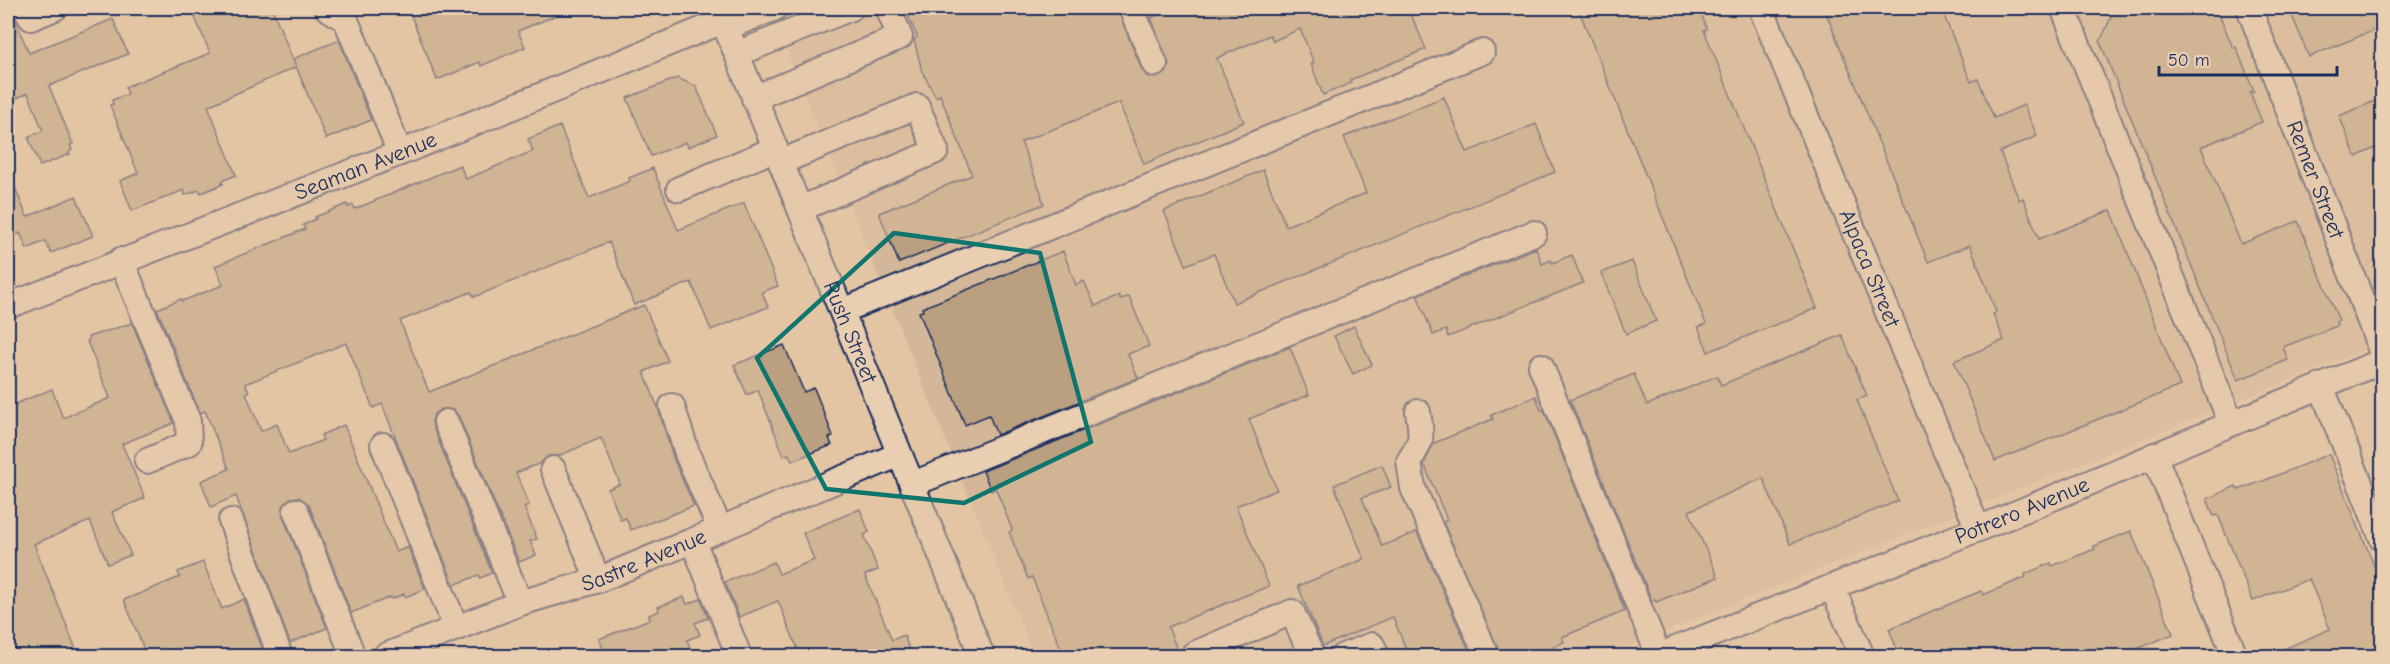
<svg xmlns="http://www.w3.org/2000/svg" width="2390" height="664" viewBox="0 0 2390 664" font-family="'Comic Neue',sans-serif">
<rect width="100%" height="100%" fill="#e3c5a4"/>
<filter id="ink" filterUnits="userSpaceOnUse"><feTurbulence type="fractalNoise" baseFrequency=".0167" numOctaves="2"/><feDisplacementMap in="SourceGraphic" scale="12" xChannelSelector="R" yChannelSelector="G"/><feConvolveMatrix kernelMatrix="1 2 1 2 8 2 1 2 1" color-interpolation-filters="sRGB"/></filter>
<g filter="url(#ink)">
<polygon fill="#d3b798" points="769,8 2382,8 2382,343 1604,656 1034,656"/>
<g fill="#ba9f80" stroke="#1b2f5e" stroke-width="1.5">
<polygon points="8,8 10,8 29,53 113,19 128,54 49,86 73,144 70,145 72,150 69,152 70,154 40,166 28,137 43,131 28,93 8,102"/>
<polygon points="191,8 272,8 296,67 208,106 236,175 222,181 223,184 201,193 199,190 185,195 184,190 132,211 120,181 138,173 110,105 113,104 112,100 128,94 125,87 210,53"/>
<polygon points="408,8 574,8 518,31 525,47 481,66 480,62 437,80"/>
<polygon points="905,8 1117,8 1142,70 1147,76 1154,78 1166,73 1169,65 1151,18 1175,8 1408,8 1426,49 1350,80 1351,83 1323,95 1311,64 1314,63 1300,29 1273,41 1270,35 1217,58 1244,122 1144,164 1119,103 1021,142 1042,195 1041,196 1044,204 899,263 879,213 972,175 940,95 936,97 922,71 914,40 917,37"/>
<polygon points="1578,8 1699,8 1707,29 1704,30 1817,308 1708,352 1698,327 1706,324"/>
<polygon points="1824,8 1941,8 1971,82 1978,79 1994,118 2024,105 2037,136 2000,152 2019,200 2023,198 2039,239 2111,210 2180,386 1995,461 1954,361 2004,340 1993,314 1996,312 1970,245 1928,262"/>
<polygon points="2115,8 2217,8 2233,48 2236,47 2254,91 2250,92 2262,122 2201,147 2241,244 2298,221 2339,321 2336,322 2337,326 2283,347 2288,360 2238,380 2100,42"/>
<polygon points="2289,8 2382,8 2382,27 2309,57"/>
<polygon points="339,40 371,120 326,139 293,59"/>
<polygon points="677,78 696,86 717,135 688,147 686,142 651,156 627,98"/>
<polygon points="1444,97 1467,152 1536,124 1555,172 1234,303 1214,254 1186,265 1164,211 1263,170 1286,226 1366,193 1344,137"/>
<polygon points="2382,98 2382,145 2356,157 2339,116"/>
<polygon points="560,126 589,198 630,181 629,178 653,168 678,230 744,203 778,286 762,292 768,307 711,330 691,282 634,305 609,242 474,297 471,292 400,321 429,392 644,305 668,361 644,372 658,408 674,460 694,506 631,530 626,518 621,520 608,489 620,484 601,438 558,456 548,456 541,463 516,473 529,505 524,507 537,539 530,541 536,555 519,562 459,417 454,410 441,409 434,414 432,421 433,427 492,573 480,578 479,575 454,585 382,404 373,408 346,343 245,384 249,392 246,393 261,431 277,424 289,454 323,440 321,435 344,425 396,552 408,547 425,589 405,597 404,594 392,599 391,597 351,613 309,505 299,497 290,498 282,508 283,516 327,628 290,643 236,496 211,507 201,481 229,469 205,411 200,413 157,309 181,299 182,301 223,285 215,266 305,229 303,225 316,219 315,217 347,204 348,207 353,205 355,209 460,165 466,179 533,151 528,139"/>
<polygon points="8,170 27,217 76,196 93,236 51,253 45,241 27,249 20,233 8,239"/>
<polygon points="1536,248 1542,264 1551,260 1552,263 1572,255 1583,283 1448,337 1446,330 1433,335 1417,295"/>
<polygon points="1063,251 1076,285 1084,281 1095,306 1119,296 1120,300 1129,296 1149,346 1128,354 1138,378 997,435 989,415 965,425 919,312 923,311 922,308"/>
<polygon points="1632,261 1656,321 1626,334 1601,273"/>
<polygon points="132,323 174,423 122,444 145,498 112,512 131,555 108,564 90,521 34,544 79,657 8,657 8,407 52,389 63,418 110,398 87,341 89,340 88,337"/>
<polygon points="1354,326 1372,365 1353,374 1334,336"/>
<polygon points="1842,335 1867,396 1857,400 1898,501 1790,544 1763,478 1689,511 1718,577 1656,602 1654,599 1652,601 1570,400 1634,374 1647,405 1717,376 1721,385"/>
<polygon points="784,345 804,392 814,388 833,436 829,438 832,445 792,461 789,454 784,456 758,390 747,395 734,365"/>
<polygon points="1290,347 1309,395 1249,419 1277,490 1236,506 1269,586 1168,627 1180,657 1064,657 1032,577 1028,579 1009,532 1012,530 1011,527 996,489 991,491 983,471"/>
<polygon points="1536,396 1541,410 1544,410 1625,611 1562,637 1564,642 1528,657 1501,657 1443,522 1447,520 1424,464 1434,443 1493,419 1491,415"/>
<polygon points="2329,454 2382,585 2382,657 2265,657 2330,629 2309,579 2253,601 2218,515 2214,516 2207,499 2236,486 2238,490 2263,481"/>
<polygon points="1382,465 1391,487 1362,498 1382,546 1417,532 1472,657 1409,657 1393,617 1323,646 1298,586 1364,559 1334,485"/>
<polygon points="860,509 869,532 864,535 878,570 865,575 892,640 904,635 912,657 801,657 778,601 739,617 725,582 774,562 779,574 814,560 803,533"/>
<polygon points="2131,531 2173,634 2118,657 1900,657 1889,629 1981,591 1983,595 2026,577 2025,574 2051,563 2052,566 2095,549 2094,546"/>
<polygon points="203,562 222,609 244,599 264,653 256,657 147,657 124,600 180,577 178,572"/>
<polygon points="684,597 687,604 701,599 708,618 695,623 700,635 687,640 694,657 607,657 599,639 650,619 649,615 659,611 658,607"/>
</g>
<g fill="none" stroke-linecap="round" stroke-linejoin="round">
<g stroke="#1b2f5e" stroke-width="28">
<g id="minor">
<polyline points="25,8 31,18 55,8"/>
<polyline points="327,8 346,20 400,153"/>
<path id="s1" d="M718 8 982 656"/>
<polyline points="1131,8 1155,64"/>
<path id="s2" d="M1761 8 1978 529"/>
<polyline points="2063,8 2231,423"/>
<path id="s3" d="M2249 8 2382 353"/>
<polyline points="725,28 775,8"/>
<polyline points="737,54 851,8"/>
<polyline points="754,98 900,37 888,8"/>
<polyline points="781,162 917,106 936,151 800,209"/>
<polyline points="679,189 775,149"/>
<polyline points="121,260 188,421 189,443 147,461"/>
<path id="s4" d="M8 306 400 153 723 21"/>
<polyline points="842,311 1482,52"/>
<polyline points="1541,366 1659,656"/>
<polyline points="2321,386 2382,538"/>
<polyline points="672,406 688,456 720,529"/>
<path d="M1418 412C1422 436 1423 440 1409 461L1413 488 1487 656"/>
<polyline points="446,422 520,603"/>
<polyline points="383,445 456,628"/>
<polyline points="2154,455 2235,656"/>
<polyline points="553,469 598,580"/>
<polyline points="913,484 1534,233"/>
<polyline points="296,511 353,656"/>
<polyline points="231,521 280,656"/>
<polyline points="693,541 739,656"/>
<polyline points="1832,587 1862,656"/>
<path id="s5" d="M385 656 520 603 598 580 898 455"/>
<polyline points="1195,656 1194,654 1292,612 1312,656"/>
<polyline points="1343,656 1372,645 1377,656"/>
<path id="s6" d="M1658 656 1978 529 2382 361"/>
</g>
</g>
<use href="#minor" stroke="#e9ceb1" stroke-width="24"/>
</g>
</g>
<path d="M0 0H2390V664H0ZM894 233 1040 253 1091 442 964 503 826 489 757 358Z" fill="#e3c5a4" fill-opacity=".55" fill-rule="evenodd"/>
<path fill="none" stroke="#0f766e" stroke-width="4.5" stroke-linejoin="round" d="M894 233 1040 253 1091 442 964 503 826 489 757 358Z"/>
<g text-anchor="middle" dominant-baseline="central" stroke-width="4.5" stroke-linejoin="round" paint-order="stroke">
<g font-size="22" fill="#1b2f5e" stroke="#e9ceb1">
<text stroke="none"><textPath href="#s4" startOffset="384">Seaman Avenue</textPath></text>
<text stroke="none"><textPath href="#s3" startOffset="184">Remer Street</textPath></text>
<text stroke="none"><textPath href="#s2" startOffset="282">Alpaca Street</textPath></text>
<text stroke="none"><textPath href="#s1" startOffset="350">Rush Street</textPath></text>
<text stroke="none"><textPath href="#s6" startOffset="392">Potrero Avenue</textPath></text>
<text stroke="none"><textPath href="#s5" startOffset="276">Sastre Avenue</textPath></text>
</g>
</g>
<rect width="2390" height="664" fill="none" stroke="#e9ceb1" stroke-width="30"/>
<rect x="15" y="15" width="2360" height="634" fill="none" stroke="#1b2f5e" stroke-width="2" filter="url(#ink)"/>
<path d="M2159 66v9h178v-9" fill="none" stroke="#1b2f5e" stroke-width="3"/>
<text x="2168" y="66" font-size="18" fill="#1b2f5e" stroke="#e9ceb1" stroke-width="4.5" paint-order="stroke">50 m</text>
</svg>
